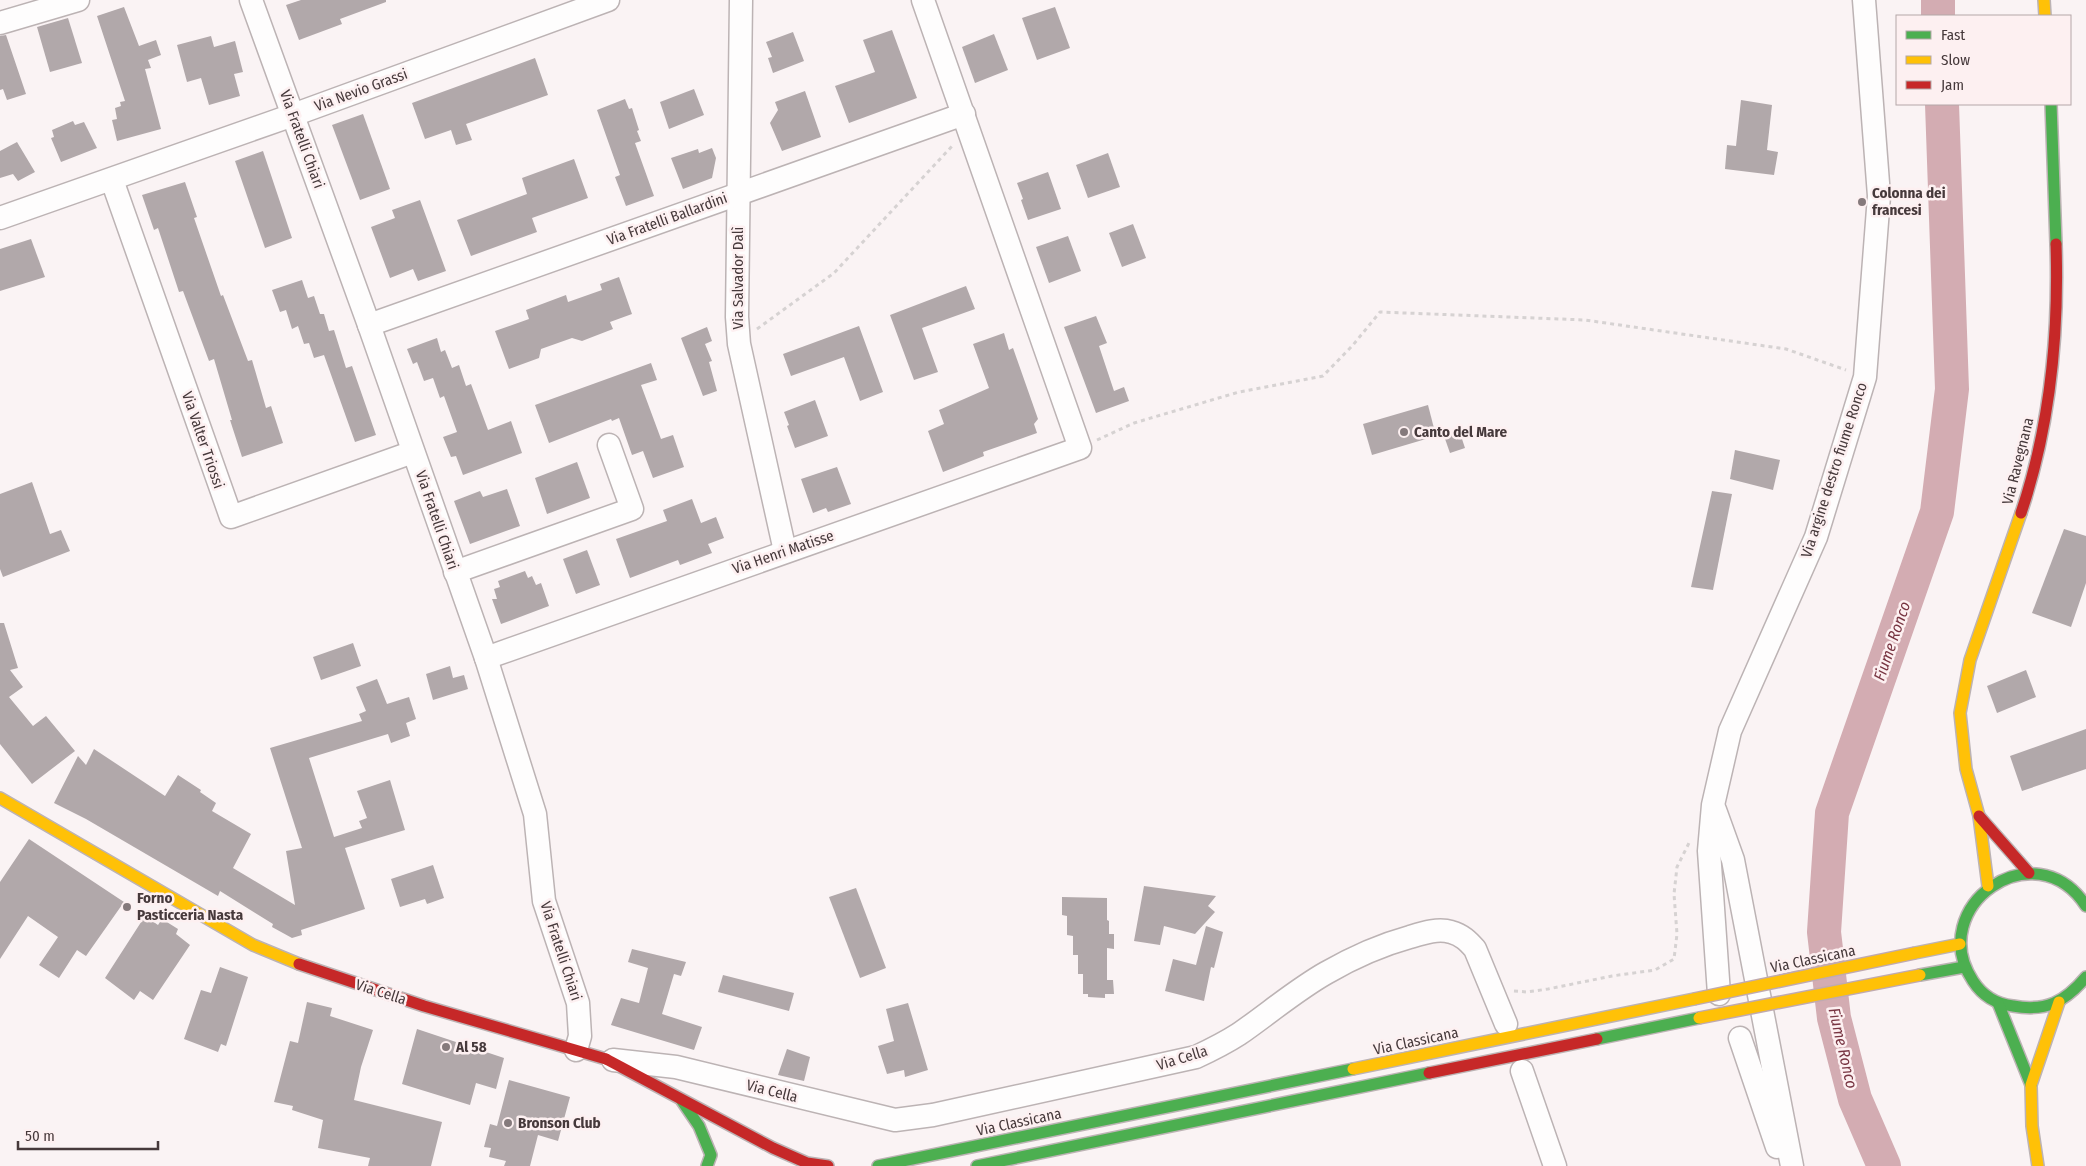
<svg xmlns="http://www.w3.org/2000/svg" width="2086" height="1166" viewBox="0 0 2086 1166" font-family="'Fira Sans Condensed',sans-serif">
<rect width="100%" height="100%" fill="#faf3f4"/>
<g fill="none" stroke-linecap="round" stroke-linejoin="round">
<g stroke="#d3acb2" stroke-width="34">
<polyline points="1938,0 1938,16"/>
<polyline points="1884,1166 1855,1099 1834,1018 1824,932 1832,813 1937,512 1952,389 1942,104"/>
</g>
</g>
<g fill="#b1a8aa">
<polygon points="301,0 386,0 386,2 340,19 342,24 299,40 286,5"/>
<polygon points="124,7 139,46 156,40 161,55 148,60 151,68 145,69 161,129 117,141 112,120 117,119 115,108 121,106 120,102 125,101 97,16"/>
<polygon points="1055,7 1070,48 1037,60 1022,18"/>
<polygon points="68,18 82,63 50,72 37,27"/>
<polygon points="892,30 917,98 849,123 835,86 875,72 863,40"/>
<polygon points="793,32 804,61 773,73 768,58 772,57 766,42"/>
<polygon points="994,34 1008,70 975,83 962,47"/>
<polygon points="6,35 26,94 7,100 3,89 0,90 0,36"/>
<polygon points="211,36 214,47 235,41 243,72 234,74 240,96 209,105 201,78 187,82 177,45"/>
<polygon points="535,58 548,95 466,124 472,140 456,145 451,130 425,139 412,103"/>
<polygon points="694,89 704,115 669,129 660,102"/>
<polygon points="805,91 821,137 782,151 770,123 778,110 775,102"/>
<polygon points="625,99 629,109 632,108 639,130 637,131 641,141 635,143 654,196 626,206 615,177 620,175 597,110"/>
<polygon points="1741,100 1772,105 1767,150 1778,152 1774,175 1725,169 1727,145 1736,146"/>
<polygon points="363,114 390,189 360,200 332,125"/>
<polygon points="73,121 75,125 84,122 97,148 61,162 51,138 54,137 52,130"/>
<polygon points="17,142 35,172 18,181 13,174 0,178 0,151"/>
<polygon points="712,148 716,158 712,178 683,189 671,158 698,149 699,153"/>
<polygon points="263,151 292,238 265,248 235,161"/>
<polygon points="1108,153 1120,187 1088,198 1076,165"/>
<polygon points="574,159 588,198 532,218 537,232 471,256 457,220 527,194 522,178"/>
<polygon points="1048,172 1061,209 1028,220 1021,200 1023,199 1017,183"/>
<polygon points="185,182 197,217 194,218 221,296 223,295 248,361 252,360 266,408 271,406 283,443 242,457 230,420 232,420 214,359 209,361 183,291 179,292 158,228 154,230 142,195"/>
<polygon points="420,200 446,271 418,281 413,269 390,278 371,227 395,218 392,210"/>
<polygon points="1133,224 1146,258 1122,267 1109,233"/>
<polygon points="1068,236 1081,271 1049,283 1036,247"/>
<polygon points="31,239 45,277 0,291 0,249"/>
<polygon points="619,277 632,314 610,322 613,329 582,341 572,338 541,349 539,358 509,369 495,331 529,319 526,310 566,295 568,302 602,290 600,284"/>
<polygon points="302,280 308,298 314,296 320,314 324,314 329,331 334,330 346,368 352,366 376,435 355,442 324,355 314,358 309,343 304,344 298,326 292,329 286,310 280,312 272,290"/>
<polygon points="966,286 975,309 922,328 938,372 914,380 890,315"/>
<polygon points="1096,316 1107,343 1099,346 1114,391 1124,387 1129,401 1096,413 1064,327"/>
<polygon points="859,326 883,392 860,401 844,357 791,376 783,354"/>
<polygon points="707,327 712,341 705,344 712,361 709,362 717,391 703,396 681,338"/>
<polygon points="1004,333 1009,350 1013,348 1038,419 1034,424 1037,433 983,452 984,456 943,472 928,431 944,424 939,410 989,388 973,344"/>
<polygon points="437,338 441,352 445,350 452,368 459,365 466,386 471,384 488,430 511,421 522,453 463,475 456,456 451,457 443,437 457,432 444,396 440,398 433,378 424,381 417,362 413,364 407,349"/>
<polygon points="651,363 657,380 641,385 661,439 673,435 684,467 653,478 643,451 632,455 619,418 612,421 611,419 549,443 535,405"/>
<polygon points="815,400 828,436 795,448 787,426 789,425 784,412"/>
<polygon points="1428,405 1436,436 1372,455 1363,424"/>
<polygon points="1459,430 1465,448 1450,453 1444,436"/>
<polygon points="1735,450 1780,460 1773,490 1730,479"/>
<polygon points="577,462 590,498 547,514 535,478"/>
<polygon points="837,467 851,504 828,512 826,508 813,513 801,479"/>
<polygon points="32,482 50,534 61,530 70,551 3,577 0,569 0,494"/>
<polygon points="507,489 520,526 470,544 454,501 480,491 483,497"/>
<polygon points="1712,491 1732,494 1713,590 1691,587"/>
<polygon points="692,499 701,523 716,517 724,538 708,544 712,553 680,565 678,560 630,578 616,539 667,521 663,510"/>
<polygon points="2064,529 2086,536 2086,583 2071,627 2032,613"/>
<polygon points="587,550 600,585 576,594 563,559"/>
<polygon points="525,571 528,578 532,576 536,585 541,583 549,606 501,624 492,599 497,599 494,589 500,587 498,581"/>
<polygon points="0,623 4,623 18,668 10,670 23,687 9,697 33,726 46,716 75,751 32,784 0,744"/>
<polygon points="353,643 361,666 321,680 313,657"/>
<polygon points="450,666 453,678 464,675 468,689 433,700 426,674"/>
<polygon points="2026,670 2036,697 1997,713 1987,686"/>
<polygon points="377,679 387,704 409,697 416,719 406,723 410,736 391,743 388,734 309,758 334,837 362,828 359,821 367,818 357,791 390,780 405,830 345,848 365,909 301,930 302,935 292,938 272,927 273,924 220,891 218,896 86,819 54,803 78,756 86,765 94,749 165,796 178,775 201,790 200,792 216,803 212,811 251,834 233,868 295,905 286,851 302,848 270,748 362,721 359,714 366,711 356,687"/>
<polygon points="2086,729 2086,769 2022,791 2010,756"/>
<polygon points="29,839 124,902 86,956 77,950 59,978 39,965 58,937 28,916 0,959 0,882"/>
<polygon points="433,865 444,898 427,904 425,899 400,907 391,879"/>
<polygon points="1144,886 1216,896 1208,906 1215,912 1195,934 1164,926 1160,945 1134,941"/>
<polygon points="856,888 886,968 860,978 829,897"/>
<polygon points="1062,897 1107,898 1107,920 1109,921 1109,934 1114,934 1114,949 1107,948 1107,980 1113,980 1114,994 1105,994 1105,998 1088,997 1088,994 1083,994 1083,974 1078,974 1078,955 1073,955 1073,936 1067,935 1067,916 1062,915"/>
<polygon points="145,916 158,925 162,919 178,929 176,934 190,945 153,1000 140,991 134,1000 105,978"/>
<polygon points="1206,926 1223,932 1214,968 1211,967 1204,1001 1165,991 1173,959 1196,965"/>
<polygon points="632,949 686,962 681,976 674,974 662,1014 702,1027 694,1050 611,1025 621,998 639,1003 648,968 628,962"/>
<polygon points="220,967 248,977 226,1046 221,1044 218,1052 184,1039 201,990 211,993"/>
<polygon points="723,975 794,993 789,1011 718,992"/>
<polygon points="307,1002 332,1008 330,1016 373,1030 361,1067 354,1100 442,1122 431,1166 368,1166 370,1158 318,1148 323,1120 292,1110 293,1106 274,1102 290,1041 298,1043"/>
<polygon points="908,1003 928,1070 905,1077 904,1070 887,1074 878,1046 894,1041 886,1009"/>
<polygon points="417,1029 504,1058 496,1089 476,1083 470,1105 402,1084"/>
<polygon points="787,1049 810,1057 804,1081 778,1075"/>
<polygon points="509,1080 570,1097 558,1141 538,1135 530,1166 504,1166 506,1161 489,1157 491,1148 484,1147 490,1124 497,1126"/>
</g>
<g fill="none" stroke-linecap="round" stroke-linejoin="round">
<g stroke="#bcb3b4" stroke-width="25">
<g id="street">
<polyline points="251,0 369,325 486,658 535,814 544,901 578,1003 580,1036 576,1050"/>
<polyline points="741,0 737,317 739,344 785,551"/>
<polyline points="0,23 78,0"/>
<polyline points="112,180 231,517 413,452"/>
<polyline points="0,218 293,115 608,0"/>
<polyline points="369,325 964,114"/>
<polyline points="455,572 632,509 609,445"/>
<polyline points="486,658 1080,448 923,0"/>
<polyline points="1715,810 1733,860 1792,1166"/>
<polyline points="1719,994 1709,851 1713,805 1730,731 1816,537 1865,377 1879,196 1864,0"/>
<polyline points="1740,1038 1777,1147"/>
<path d="M613 1060 676 1067 895 1120 933 1115 1196 1057C1211 1050 1225 1043 1239 1034 1268 1014 1296 990 1326 973 1352 958 1381 945 1410 937 1423 933 1438 928 1451 932 1462 935 1468 941 1475 949L1506 1024"/>
<polyline points="1522,1071 1555,1166"/>
</g>
</g>
<g stroke="#bcb3b4" stroke-width="14">
<g id="fast">
<polyline points="2051,104 2056,244"/>
<path d="M2086 906C2035 828 1924 907 1973 981 1982 995 1996 1004 2013 1006 2046 1012 2065 1002 2086 977"/>
<polyline points="1920,975 1964,967"/>
<polyline points="1998,1003 2031,1085"/>
<polyline points="1597,1039 1699,1018"/>
<polyline points="682,1101 699,1126 711,1155 707,1166"/>
<polyline points="878,1166 1353,1069"/>
<polyline points="977,1166 1429,1073"/>
</g>
</g>
<g stroke="#bcb3b4" stroke-width="14">
<g id="slow">
<polyline points="2044,0 2045,16"/>
<polyline points="0,798 253,945 299,964"/>
<polyline points="1988,886 1979,816 1966,769 1960,713 1970,660 2021,513"/>
<polyline points="1915,953 1960,944"/>
<polyline points="1353,1069 1694,999"/>
<polyline points="2038,1166 2032,1126 2031,1085 2059,1002"/>
</g>
</g>
<g stroke="#bcb3b4" stroke-width="14">
<g id="jam">
<path d="M2021 513C2050 427 2059 334 2056 244"/>
<polyline points="1979,816 2029,873"/>
<polyline points="299,964 424,1006 606,1059"/>
<polyline points="606,1059 773,1148 807,1163 828,1166"/>
<polyline points="1429,1073 1597,1039"/>
</g>
</g>
<g stroke="#d6d2d2" stroke-width="3" stroke-dasharray="4 4" stroke-linecap="butt">
<polyline points="757,329 834,273 954,144"/>
<polyline points="1097,440 1134,423 1239,392 1323,376 1353,345 1380,312 1585,320 1786,349 1846,370"/>
<polyline points="1514,991 1527,992 1548,989 1612,976 1655,970 1674,959 1677,934 1674,894 1677,867 1689,843"/>
</g>
<use href="#street" stroke="#fefdfd" stroke-width="22"/>
<use href="#fast" stroke="#4caf50" stroke-width="11"/>
<use href="#slow" stroke="#ffc107" stroke-width="11"/>
<use href="#jam" stroke="#c62828" stroke-width="11"/>
<g stroke="#c0aaaf" stroke-width="14" stroke-linecap="butt">
<g id="slow-bridge">
<polyline points="1694,999 1915,953"/>
<polyline points="1699,1018 1920,975"/>
</g>
</g>
<use href="#slow-bridge" stroke="#ffc107" stroke-width="11"/>
</g>
<g fill="#857a7c" stroke="#fdf0f1" stroke-width="2">
<circle cx="1862" cy="202" r="5"/>
<circle cx="1404" cy="432" r="5"/>
<circle cx="127" cy="907" r="5"/>
<circle cx="446" cy="1047" r="5"/>
<circle cx="508" cy="1123" r="5"/>
</g>
<g text-anchor="middle" dominant-baseline="central" stroke-width="5" stroke-linejoin="round" paint-order="stroke">
<g font-size="15" fill="#46393b" stroke="#fdf0f1">
<text transform="translate(361 90) rotate(-20)">Via Nevio Grassi</text>
<text transform="translate(302 139) rotate(70)">Via Fratelli Chiari</text>
<text transform="translate(667 219) rotate(-20)">Via Fratelli Ballardini</text>
<text transform="translate(738 278) rotate(-90)">Via Salvador Dalì</text>
<text transform="translate(203 440) rotate(71)">Via Valter Triossi</text>
<text transform="translate(2018 461) rotate(-76)">Via Ravegnana</text>
<text transform="translate(1834 470) rotate(-72)">Via argine destro fiume Ronco</text>
<text transform="translate(437 520) rotate(71)">Via Fratelli Chiari</text>
<text transform="translate(783 552) rotate(-19)">Via Henri Matisse</text>
<text transform="translate(561 951) rotate(72)">Via Fratelli Chiari</text>
<text transform="translate(1813 959) rotate(-12)">Via Classicana</text>
<text transform="translate(381 992) rotate(18)">Via Cella</text>
<text transform="translate(1416 1041) rotate(-12)">Via Classicana</text>
<text transform="translate(1182 1058) rotate(-17)">Via Cella</text>
<text transform="translate(772 1091) rotate(14)">Via Cella</text>
<text transform="translate(1019 1122) rotate(-12)">Via Classicana</text>
</g>
<g font-size="15" font-weight="bold" fill="#46393b" stroke="#fdf0f1" text-anchor="start">
<text x="1872" y="193">Colonna dei<tspan x="1872" dy="17">francesi</tspan></text>
<text x="1414" y="432">Canto del Mare</text>
<text x="137" y="898">Forno<tspan x="137" dy="17">Pasticceria Nasta</tspan></text>
<text x="456" y="1047">Al 58</text>
<text x="518" y="1123">Bronson Club</text>
</g>
<g font-size="16" font-style="italic" fill="#783542" stroke="#fdf0f1">
<text transform="translate(1892 641) rotate(-71)">Fiume Ronco</text>
<text transform="translate(1843 1048) rotate(77)">Fiume Ronco</text>
</g>
</g>
<rect x="1896" y="15" width="175" height="90" fill="#fdf0f1" stroke="#b4a7a8"/>
<rect x="1906" y="31" width="25" height="8" fill="#4caf50" stroke="#b4a7a8"/>
<text x="1941" y="40" font-size="15" fill="#46393b">Fast</text>
<rect x="1906" y="56" width="25" height="8" fill="#ffc107" stroke="#b4a7a8"/>
<text x="1941" y="65" font-size="15" fill="#46393b">Slow</text>
<rect x="1906" y="81" width="25" height="8" fill="#c62828" stroke="#b4a7a8"/>
<text x="1941" y="90" font-size="15" fill="#46393b">Jam</text>
<path d="M18 1141v8h140v-8" fill="none" stroke="#46393b" stroke-width="2.5"/>
<text x="25" y="1141" font-size="15" fill="#46393b" stroke="#fdf0f1" stroke-width="4" paint-order="stroke">50 m</text>
</svg>
